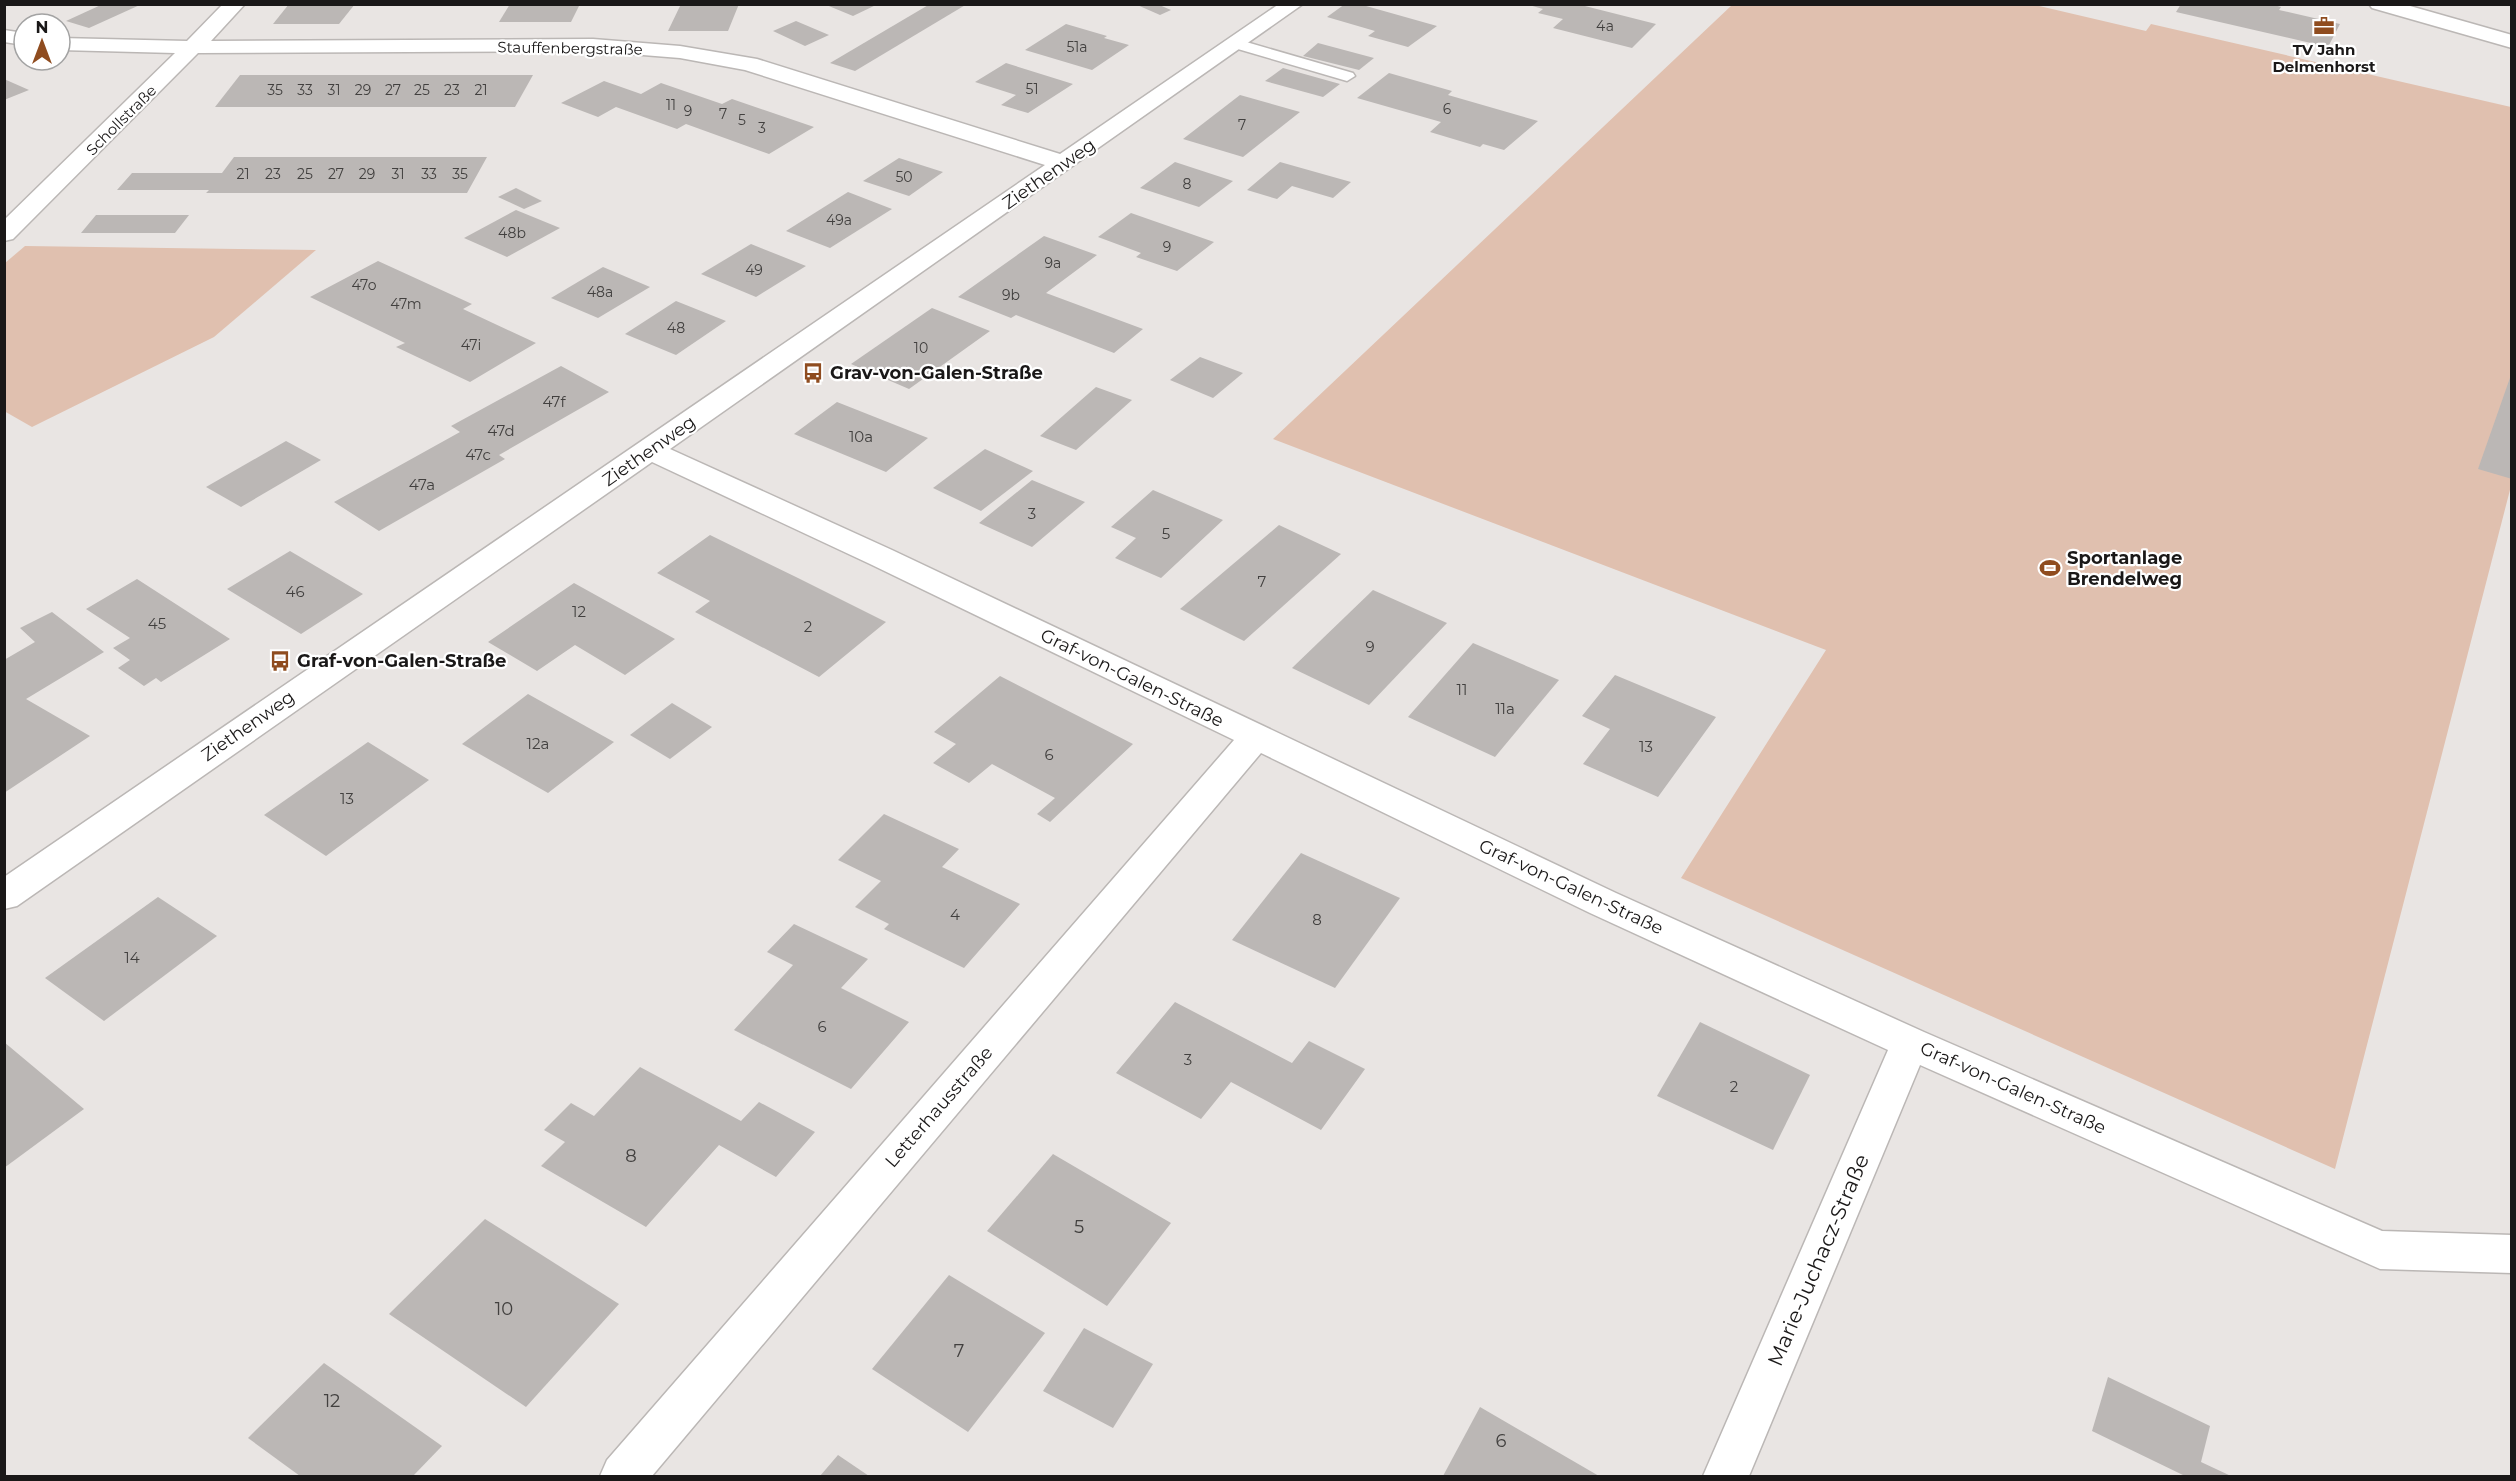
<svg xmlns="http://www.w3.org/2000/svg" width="2516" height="1481" viewBox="0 0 2516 1481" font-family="Montserrat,sans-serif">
<rect width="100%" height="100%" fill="#e9e5e3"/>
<g fill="#e0c0af">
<polygon points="1732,5 2035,5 2146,31 2151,24 2511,107 2511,486 2335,1169 1681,878 1826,650 1273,439"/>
<polygon points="25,246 316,250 214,337 32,427 4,411 5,263"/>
</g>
<g fill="#bbb7b5">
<polygon points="103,4 142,4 89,28 66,21"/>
<polygon points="289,4 355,4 339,24 273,24"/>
<polygon points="510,4 580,4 571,22 499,22"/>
<polygon points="681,4 739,4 728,31 668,31"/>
<polygon points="824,4 878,4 853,16"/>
<polygon points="930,4 967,4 855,71 830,63"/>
<polygon points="1135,4 1157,4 1171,10 1160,15"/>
<polygon points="1345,4 1359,4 1437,26 1408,47 1368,36 1375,31 1327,17"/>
<polygon points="2181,4 2271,4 2281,7 2279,10 2340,24 2328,47 2176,12"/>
<polygon points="1529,5 1577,4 1656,24 1632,48 1553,28 1563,19 1538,13 1543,9"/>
<polygon points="796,21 829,35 805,46 773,31"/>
<polygon points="1066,24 1107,36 1104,38 1129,45 1092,70 1025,50"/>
<polygon points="1318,43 1374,58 1359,70 1303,56"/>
<polygon points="1006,63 1073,84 1028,113 1001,105 1016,95 975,82"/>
<polygon points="1283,68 1340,84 1323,97 1265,81"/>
<polygon points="1389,73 1452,91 1448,95 1538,121 1504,150 1483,144 1480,147 1430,132 1441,122 1357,98"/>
<polygon points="240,75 533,75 515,107 215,107"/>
<polygon points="4,79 29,90 4,100"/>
<polygon points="604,81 641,94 661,83 722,104 732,99 814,127 769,154 686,124 677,129 616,107 598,117 561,103"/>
<polygon points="1240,95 1300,112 1243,157 1183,139"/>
<polygon points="234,157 487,157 467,193 206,193 209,190 117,190 132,173 222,173"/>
<polygon points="899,158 943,172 909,196 863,181"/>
<polygon points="1175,162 1233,181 1199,207 1140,188"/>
<polygon points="1280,162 1351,182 1333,198 1292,186 1277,199 1247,190"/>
<polygon points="516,188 542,201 524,209 498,197"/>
<polygon points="848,192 892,209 830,248 786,231"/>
<polygon points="516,210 560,228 507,257 464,238"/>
<polygon points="1131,213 1214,242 1177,271 1136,257 1141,253 1098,237"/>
<polygon points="96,215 189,215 175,233 81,233"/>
<polygon points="1044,236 1097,255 1046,293 1143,329 1114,353 1016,315 1011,318 958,297"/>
<polygon points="751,244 806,266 756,297 701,274"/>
<polygon points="378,261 472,304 463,309 536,343 470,382 396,347 405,343 310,297"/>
<polygon points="603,267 650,287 598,318 551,298"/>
<polygon points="676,301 726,321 676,355 625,334"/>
<polygon points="932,308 990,331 909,389 851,364"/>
<polygon points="1200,357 1243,373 1213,398 1170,380"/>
<polygon points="561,366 609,392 499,455 505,459 379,531 334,502 460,432 451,426"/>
<polygon points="2512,372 2512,479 2478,469"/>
<polygon points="1096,387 1132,400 1076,450 1040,436"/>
<polygon points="837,402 928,438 886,472 794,434"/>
<polygon points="286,441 321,460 241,507 206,487"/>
<polygon points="985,449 1033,471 981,511 933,488"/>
<polygon points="1032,480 1085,502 1032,547 979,523"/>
<polygon points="1153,490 1223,520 1161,578 1115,558 1136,538 1111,527"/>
<polygon points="1279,525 1341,554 1244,641 1180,609"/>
<polygon points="710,535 798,578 886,622 819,677 695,612 710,601 657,573"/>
<polygon points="290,551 363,594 301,634 227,589"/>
<polygon points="137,579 230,639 161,682 156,678 144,686 118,668 130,660 113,648 130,638 86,609"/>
<polygon points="574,583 675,639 625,675 575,645 537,671 488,642"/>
<polygon points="1373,590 1447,623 1369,705 1292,668"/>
<polygon points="52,612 104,652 26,699 90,736 4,793 4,660 35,642 20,628"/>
<polygon points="1473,643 1559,680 1495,757 1408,717"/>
<polygon points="1615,675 1716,717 1658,797 1583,764 1610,729 1582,716"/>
<polygon points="1000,676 1133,744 1050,822 1037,814 1055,798 992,764 969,783 933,763 956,744 934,732"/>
<polygon points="528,694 614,742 548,793 462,744"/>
<polygon points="672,703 712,727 670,759 630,735"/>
<polygon points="368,742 429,780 326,856 264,815"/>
<polygon points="884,814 959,849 942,867 1020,904 964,968 884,929 889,924 855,907 881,881 838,860"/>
<polygon points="1301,853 1400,898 1335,988 1232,940"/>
<polygon points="158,897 217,936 104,1021 45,978"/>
<polygon points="794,924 868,959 841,988 909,1022 851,1089 734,1030 793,965 767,952"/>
<polygon points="1175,1002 1292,1063 1309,1041 1365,1069 1321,1130 1231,1082 1201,1119 1116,1073"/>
<polygon points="1700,1022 1810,1075 1773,1150 1657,1096"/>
<polygon points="4,1042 84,1109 4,1168"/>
<polygon points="640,1067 741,1121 759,1102 815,1132 776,1177 719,1145 646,1227 541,1166 565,1142 544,1130 571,1103 594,1116"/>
<polygon points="1053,1154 1171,1223 1107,1306 987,1231"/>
<polygon points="485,1219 619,1304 526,1407 389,1314"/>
<polygon points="949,1275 1045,1333 968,1432 872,1369"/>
<polygon points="1084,1328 1153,1364 1113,1428 1043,1391"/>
<polygon points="324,1363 442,1446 413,1476 300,1476 248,1438"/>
<polygon points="2108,1377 2210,1426 2201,1462 2231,1476 2185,1476 2092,1431"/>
<polygon points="1480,1407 1599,1476 1443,1476"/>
<polygon points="838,1455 869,1476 820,1476"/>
</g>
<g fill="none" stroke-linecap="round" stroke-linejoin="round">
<g stroke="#bbb7b5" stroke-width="3">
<polygon id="lane" points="1236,39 1353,73 1355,76 1347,81 1231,47 1228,44 1231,41"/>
</g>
<g stroke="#bbb7b5" stroke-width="3">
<g id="street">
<polygon points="223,4 245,4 211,41 593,39 680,46 757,59 1060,154 1279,4 1303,4 670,449 892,550 1616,893 1924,1032 2382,1231 2512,1235 2512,1273 2380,1269 1920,1065 1749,1476 1703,1476 1888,1050 1590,913 1261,753 652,1476 600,1476 607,1460 1234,740 870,564 652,462 17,906 4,909 4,877 1045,165 745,70 680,58 593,51 198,53 13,239 4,241 4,220 175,53 60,50 60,38 187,41"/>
<polygon points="2369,4 2403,4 2512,35 2512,48 2372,8"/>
<polygon points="4,30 24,33 24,45 4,42"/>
</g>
</g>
<use href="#lane" fill="#fff" fill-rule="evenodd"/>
<use href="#street" fill="#fff" fill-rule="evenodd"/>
</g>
<defs>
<g id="office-bare" transform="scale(1.62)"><path d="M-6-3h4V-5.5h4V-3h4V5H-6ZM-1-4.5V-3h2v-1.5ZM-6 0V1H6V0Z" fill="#8f4c1f" stroke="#fff" stroke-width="2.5" paint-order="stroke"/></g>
<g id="bus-bare" transform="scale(1.62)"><path d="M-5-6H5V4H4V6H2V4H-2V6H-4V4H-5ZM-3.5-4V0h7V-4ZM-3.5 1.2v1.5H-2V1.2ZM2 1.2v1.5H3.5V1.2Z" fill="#8f4c1f" stroke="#fff" stroke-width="2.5" paint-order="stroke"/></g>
<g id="stadium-bare" transform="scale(1.62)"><path d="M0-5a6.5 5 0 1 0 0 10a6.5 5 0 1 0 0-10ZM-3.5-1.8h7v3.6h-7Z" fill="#8f4c1f" stroke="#fff" stroke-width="2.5" paint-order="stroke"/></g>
</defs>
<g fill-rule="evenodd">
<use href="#office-bare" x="2324" y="26"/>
<use href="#bus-bare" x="813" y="373"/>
<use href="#stadium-bare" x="2050" y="568"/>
<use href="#bus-bare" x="280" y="661"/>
</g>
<g text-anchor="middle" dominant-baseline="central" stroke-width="4.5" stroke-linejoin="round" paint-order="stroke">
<g font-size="14" fill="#42403f">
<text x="1605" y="26">4a</text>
<text x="1077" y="47">51a</text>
<text x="1032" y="89">51</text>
<text x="275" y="90">35</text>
<text x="305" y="90">33</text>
<text x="334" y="90">31</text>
<text x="363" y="90">29</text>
<text x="393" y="90">27</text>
<text x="422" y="90">25</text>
<text x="452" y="90">23</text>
<text x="481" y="90">21</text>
<text x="671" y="105">11</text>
<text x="1447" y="109">6</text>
<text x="688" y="111">9</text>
<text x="723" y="114">7</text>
<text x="742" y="120">5</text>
<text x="1242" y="125">7</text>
<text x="762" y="128">3</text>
<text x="243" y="174">21</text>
<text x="273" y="174">23</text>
<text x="305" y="174">25</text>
<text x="336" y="174">27</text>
<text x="367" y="174">29</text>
<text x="398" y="174">31</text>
<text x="429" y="174">33</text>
<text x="460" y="174">35</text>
<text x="904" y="177">50</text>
<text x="1187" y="184">8</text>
<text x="839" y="220">49a</text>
<text x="512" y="233">48b</text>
<text x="1167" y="247">9</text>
<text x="1053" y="263">9a</text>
<text x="754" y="270">49</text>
<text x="364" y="285">47o</text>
<text x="600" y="292">48a</text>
<text x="1011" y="295">9b</text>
<text x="406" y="304">47m</text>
<text x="676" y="328">48</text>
<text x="471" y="345">47i</text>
<text x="921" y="348">10</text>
</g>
<g font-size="15" fill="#1a1818" stroke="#fff">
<text transform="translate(570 48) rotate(1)">Stauffenbergstraße</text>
<text transform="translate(121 120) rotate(-45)">Schollstraße</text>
</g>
<g font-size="15" font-weight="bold" fill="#1a1818" stroke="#fff">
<text x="2324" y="49">TV Jahn<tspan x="2324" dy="17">Delmenhorst</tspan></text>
</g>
<g font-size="15" fill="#42403f">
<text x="554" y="401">47f</text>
<text x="501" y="430">47d</text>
<text x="861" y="436">10a</text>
<text x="478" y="454">47c</text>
<text x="422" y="484">47a</text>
<text x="1032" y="513">3</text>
<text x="1166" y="533">5</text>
<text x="1262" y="581">7</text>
<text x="295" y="591">46</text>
<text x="579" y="611">12</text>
<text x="157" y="623">45</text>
<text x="808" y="626">2</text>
<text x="1370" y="646">9</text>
<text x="1462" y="689">11</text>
<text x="1505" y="708">11a</text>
<text x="538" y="743">12a</text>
<text x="1646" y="746">13</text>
<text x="1049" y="754">6</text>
<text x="347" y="798">13</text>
<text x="955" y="914">4</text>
<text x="1317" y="919">8</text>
<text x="132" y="957">14</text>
<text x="822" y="1026">6</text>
<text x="1188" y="1059">3</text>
<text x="1734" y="1086">2</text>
</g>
<g font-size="18" fill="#1a1818" stroke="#fff">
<text transform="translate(1049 174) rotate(-35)">Ziethenweg</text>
<text transform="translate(649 451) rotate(-35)">Ziethenweg</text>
<text transform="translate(1132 678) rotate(26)">Graf-von-Galen-Straße</text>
<text transform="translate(248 726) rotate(-35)">Ziethenweg</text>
<text transform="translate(1571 887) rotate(25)">Graf-von-Galen-Straße</text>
<text transform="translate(2013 1088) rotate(24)">Graf-von-Galen-Straße</text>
<text transform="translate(939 1107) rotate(-49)">Letterhausstraße</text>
</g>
<g font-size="18" font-weight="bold" fill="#1a1818" stroke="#fff" text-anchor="start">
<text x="830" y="373">Grav-von-Galen-Straße</text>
<text x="2067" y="558">Sportanlage<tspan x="2067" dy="21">Brendelweg</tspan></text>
<text x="297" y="661">Graf-von-Galen-Straße</text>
</g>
<g font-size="18" fill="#42403f">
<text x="631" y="1156">8</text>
<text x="1079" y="1227">5</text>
<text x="504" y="1309">10</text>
<text x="959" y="1351">7</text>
<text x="332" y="1401">12</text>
<text x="1501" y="1441">6</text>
</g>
<g font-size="21" fill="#1a1818" stroke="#fff">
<text transform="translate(1818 1260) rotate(-67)">Marie-Juchacz-Straße</text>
</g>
</g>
<rect width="2516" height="1481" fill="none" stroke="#1a1818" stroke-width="12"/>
<g transform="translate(42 42)"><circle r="28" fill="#ffffff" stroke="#a3a3a3" stroke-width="1.5"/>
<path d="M0-4.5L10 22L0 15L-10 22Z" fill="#8f4c1f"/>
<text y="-9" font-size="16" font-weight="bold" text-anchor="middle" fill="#1a1818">N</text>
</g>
</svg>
